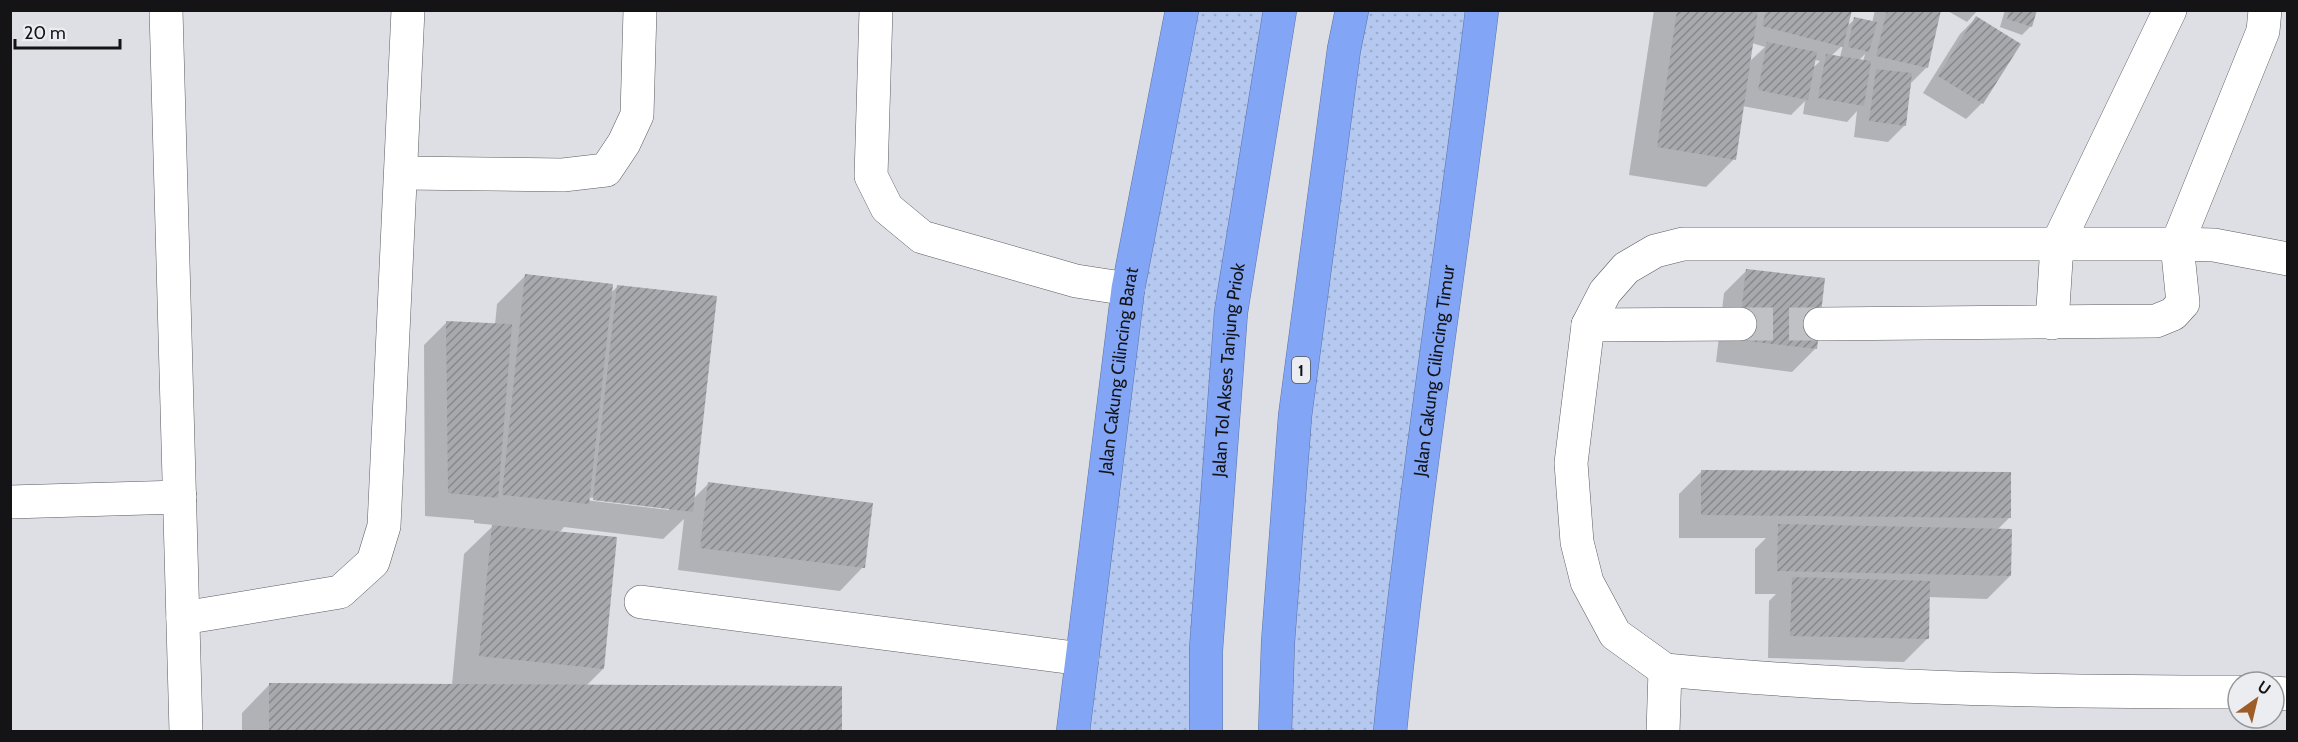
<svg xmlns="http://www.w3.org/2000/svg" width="2298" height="742" viewBox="0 0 2298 742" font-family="Cabin,sans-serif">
<defs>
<pattern id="grass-dots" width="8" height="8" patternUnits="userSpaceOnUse" patternTransform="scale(1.5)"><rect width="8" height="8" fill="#b5c8f0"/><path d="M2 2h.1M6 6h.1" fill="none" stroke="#9babcd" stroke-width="1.8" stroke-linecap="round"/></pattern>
<pattern id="building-hatch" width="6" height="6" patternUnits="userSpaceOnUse" patternTransform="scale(1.5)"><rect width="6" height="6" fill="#a7a9ad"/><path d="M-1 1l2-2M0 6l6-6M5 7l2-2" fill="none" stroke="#87888c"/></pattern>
</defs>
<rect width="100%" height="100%" fill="#dddfe4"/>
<g fill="url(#grass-dots)">
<polygon points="1182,11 1282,11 1267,94 1206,731 1073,732"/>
<polygon points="1352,11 1482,11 1390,731 1276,732"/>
</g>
<g fill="#0003" fill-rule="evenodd">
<path d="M1654 10H1851L1846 27 1855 19 1872 23 1875 10H1940L1927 67 1911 83 1904 126 1888 142 1854 137 1857 111 1847 122 1803 114 1805 101 1791 115 1742 106 1734 159 1706 187 1629 175ZM1752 43 1765 47 1749 62ZM1843 45 1840 57 1831 56ZM1865 54 1863 62 1858 61ZM1815 60 1820 61 1813 68Z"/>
<polygon points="1946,10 1978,10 1967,22"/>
<polygon points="2005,10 2036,10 2031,26 2022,35 2000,27"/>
<polygon points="1976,18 1982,103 1966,119 1923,93 1960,34"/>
<polygon points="1747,270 1815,349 1792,372 1716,362 1724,293"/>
<path d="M525 276 610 294 618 286 693 499 708 484 863 567 840 591 678 570 684 519 663 539 564 527 559 533 603 669 586 686 841 732H242V713L270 684 452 685 464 554 494 525 474 523V520L425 516 424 345 447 322 495 325 497 304ZM585 497 669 507V510L585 500Z"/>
<polygon points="1702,471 2010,517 1996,531 2010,576 1987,599 1928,597 1927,639 1904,662 1768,658 1769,601 1776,594 1755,594 1755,549 1766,538 1679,538 1679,494"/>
</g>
<g fill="url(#building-hatch)">
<polygon points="1677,10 1758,10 1736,160 1657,147"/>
<polygon points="1766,10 1852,10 1843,47 1762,26"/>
<polygon points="1887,10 1941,10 1928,68 1876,56"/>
<polygon points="2010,10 2037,10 2032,27 2007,19"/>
<polygon points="1976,16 2021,44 1983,104 1938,76"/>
<polygon points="1854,17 1877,22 1869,52 1848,47"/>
<polygon points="1767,42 1817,52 1808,100 1758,90"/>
<polygon points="1826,54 1871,61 1864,106 1818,98"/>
<polygon points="1876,69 1912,73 1906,126 1869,121"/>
<polygon points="1746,269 1825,278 1817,349 1738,340"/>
<polygon points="525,274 613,284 589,504 502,495"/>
<polygon points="617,285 717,296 693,512 593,500"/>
<polygon points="446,321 512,324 498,498 448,493"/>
<polygon points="1701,470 2011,472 2011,518 1701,515"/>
<polygon points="708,482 873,503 865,568 700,548"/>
<polygon points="1778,524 2012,529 2011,576 1777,571"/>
<polygon points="492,525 617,537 604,669 479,656"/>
<polygon points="1792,577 1930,581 1929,639 1790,636"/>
<polygon points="269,683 842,686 842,732 269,732"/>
</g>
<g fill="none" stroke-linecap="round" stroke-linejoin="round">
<polyline stroke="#bfc1c5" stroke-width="33" stroke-dasharray="33 16" stroke-linecap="butt" points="1740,324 1820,324"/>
<g stroke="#5a5c5f" stroke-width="34">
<g id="minor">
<polyline points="166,10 186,732"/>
<polyline points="876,10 871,176 887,208 922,237 1076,281 1128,289"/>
<polyline points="402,173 563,175 606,170 624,143 637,115 640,10"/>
<polyline points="2052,323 2057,245 2170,10"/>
<polyline points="1820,324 2156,321 2173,314 2183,303 2177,244 2263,31 2265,10"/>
<polyline points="1588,325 1740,324"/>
<polyline points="10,502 180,497"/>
<polyline points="641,602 1082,659"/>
<polyline points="183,618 340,592 373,562 384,526 408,10"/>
<polyline points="1665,670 1615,634 1587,582 1577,542 1571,463 1588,325 1605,292 1626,268 1655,251 1683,244 2177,244 2214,245 2288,259"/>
<polyline points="2274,693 2288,694"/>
<path d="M1663 732 1665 670C1855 688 2048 692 2238 692"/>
</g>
</g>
<g stroke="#5c72a7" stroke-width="34">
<g id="highway">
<path id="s1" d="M1073 732 1128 289 1182 10"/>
<path id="s2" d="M1206 732V650L1231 312 1280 10"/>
<polyline points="1275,732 1278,642 1295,416 1344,49 1352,10"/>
<path id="s3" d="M1390 732C1414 490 1453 251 1482 10"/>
</g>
</g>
<use href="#minor" stroke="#fff" stroke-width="33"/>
<use href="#highway" stroke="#82a5f5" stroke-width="33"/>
</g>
<g text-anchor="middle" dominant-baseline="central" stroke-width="5" stroke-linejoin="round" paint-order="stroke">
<rect fill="#ebedf1" stroke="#545558" stroke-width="1.5" x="1292" y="357" width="18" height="26" rx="4.5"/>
<g font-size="16" font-weight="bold" fill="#141416">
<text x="1301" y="370">1</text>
</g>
<g font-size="18" fill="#141416" stroke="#ebedf1">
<text stroke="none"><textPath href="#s1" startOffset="364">Jalan Cakung Cilincing Barat</textPath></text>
<text stroke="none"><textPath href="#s2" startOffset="363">Jalan Tol Akses Tanjung Priok</textPath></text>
<text stroke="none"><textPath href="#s3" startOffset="364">Jalan Cakung Cilincing Timur</textPath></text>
</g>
</g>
<rect width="2298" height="742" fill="none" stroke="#141416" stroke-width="24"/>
<g transform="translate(2256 700) rotate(34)"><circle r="28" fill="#ebedf1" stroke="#959699" stroke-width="1.5"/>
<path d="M0-4.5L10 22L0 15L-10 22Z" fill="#9e5c29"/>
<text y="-9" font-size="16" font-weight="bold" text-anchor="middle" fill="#141416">U</text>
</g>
<path d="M15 39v9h105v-9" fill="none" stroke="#141416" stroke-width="3"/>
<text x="24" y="39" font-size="18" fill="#141416" stroke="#ebedf1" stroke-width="4.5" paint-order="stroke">20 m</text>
</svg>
